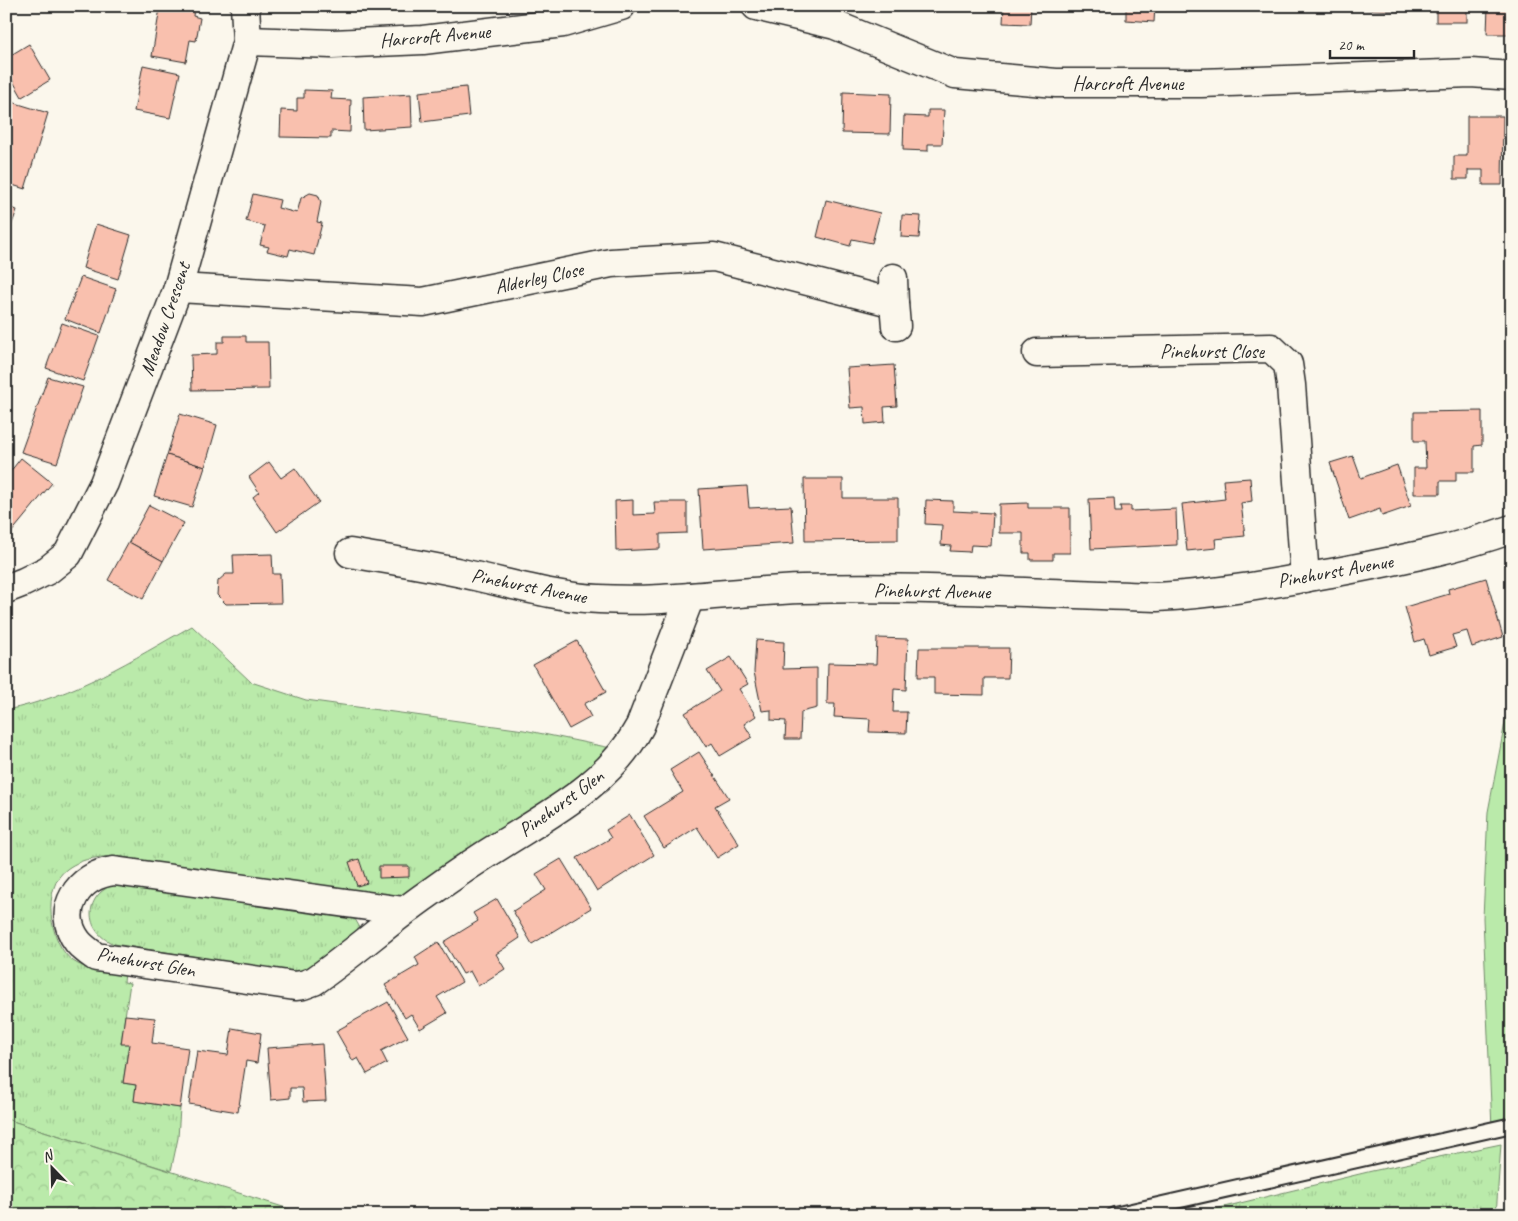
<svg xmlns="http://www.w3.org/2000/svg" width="1518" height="1221" viewBox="0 0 1518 1221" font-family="Caveat,sans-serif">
<defs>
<pattern id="grass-tufts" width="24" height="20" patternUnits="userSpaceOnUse" patternTransform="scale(1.25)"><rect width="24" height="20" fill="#baeaaa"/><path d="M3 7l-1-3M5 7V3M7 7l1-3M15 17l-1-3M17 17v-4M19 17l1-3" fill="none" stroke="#a0c992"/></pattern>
<pattern id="forest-crowns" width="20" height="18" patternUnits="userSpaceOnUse" patternTransform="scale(1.25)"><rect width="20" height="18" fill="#baeaaa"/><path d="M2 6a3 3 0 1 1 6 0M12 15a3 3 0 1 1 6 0" fill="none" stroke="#a0c992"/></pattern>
</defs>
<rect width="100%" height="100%" fill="#fbf7ec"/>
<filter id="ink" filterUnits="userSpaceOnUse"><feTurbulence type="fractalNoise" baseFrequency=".02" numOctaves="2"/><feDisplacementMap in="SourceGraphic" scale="10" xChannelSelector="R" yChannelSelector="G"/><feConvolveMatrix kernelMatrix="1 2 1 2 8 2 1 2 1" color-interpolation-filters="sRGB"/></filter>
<g filter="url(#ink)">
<g fill="url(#grass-tufts)" stroke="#728a6a">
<path d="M192 626 251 682 306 700 524 730 611 748 584 777 406 895 399 897 383 898 122 857C103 856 83 857 67 869 41 887 49 944 73 961 85 970 110 971 125 973L124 982 130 983 121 1043 129 1044 123 1083 136 1085 134 1101 180 1108 178 1138 171 1171 6 1119V710C74 697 133 659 192 626Z"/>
<path d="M121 883 355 919 359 926 356 933 305 972H293L114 944C80 930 85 889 121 883Z"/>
<polygon points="1501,1144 1496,1215 1191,1215 1372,1171"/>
</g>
<polygon fill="url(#forest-crowns)" stroke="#728a6a" points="6,1119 308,1215 6,1215"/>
<polygon fill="#baeaaa" stroke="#728a6a" points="1512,686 1512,1125 1492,1129 1483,918 1488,812"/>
<g fill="#f9c0ae" stroke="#2b2b2b">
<polygon points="184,6 194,8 193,16 200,18 196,41 190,40 186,62 152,56 160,8 152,6"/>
<polygon points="1004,6 1031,6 1030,24 1003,23"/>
<polygon points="1126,6 1155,6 1154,22 1126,20"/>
<polygon points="1351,6 1405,6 1405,11 1351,9"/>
<rect x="1436" y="6" width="31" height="16"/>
<polygon points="1488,6 1512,6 1512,34 1487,34"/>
<polygon points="29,44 50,80 22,97 6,69 6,58"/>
<polygon points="143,65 180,73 170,118 134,111"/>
<polygon points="466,87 469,116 422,122 419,92"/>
<polygon points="304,90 332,91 331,99 351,100 350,132 331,131 331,138 280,137 281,110 297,111 297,98 304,98"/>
<polygon points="843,92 891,94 890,134 842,133"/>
<polygon points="411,94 412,127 364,130 363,97"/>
<polygon points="12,102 48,113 25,189 6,183 6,122"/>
<polygon points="928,110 944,110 942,144 928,144 928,151 903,150 904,116 928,117"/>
<polygon points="1467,116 1503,116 1502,185 1483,185 1483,170 1468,170 1468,179 1454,179 1454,156 1467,156"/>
<polygon points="310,193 318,195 321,202 317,222 322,223 314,255 290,249 288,256 267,251 269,247 260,245 265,226 246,221 253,194 280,200 278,208 297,213 301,198"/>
<polygon points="826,200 880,213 872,243 852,239 850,246 817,237"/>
<polygon points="6,206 17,210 6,240"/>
<polygon points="902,215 921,216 919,238 901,237"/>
<polygon points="96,224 131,235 118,279 83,268"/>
<polygon points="81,277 116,289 101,333 65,319"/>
<polygon points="62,323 99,336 83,381 46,368"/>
<polygon points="224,336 246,336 246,342 268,342 269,389 192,390 191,355 217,354 217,342 224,342"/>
<polygon points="894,365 897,406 884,407 885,422 865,424 864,407 850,408 847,368"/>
<polygon points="48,377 83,387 57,463 21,452"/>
<polygon points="1482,411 1482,445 1474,446 1474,472 1456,472 1456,481 1440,481 1440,494 1414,494 1414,468 1426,468 1425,441 1414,441 1414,412"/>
<polygon points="180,414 217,425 205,467 167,455"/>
<polygon points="167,455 205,467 192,507 154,496"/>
<polygon points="1353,456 1361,478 1397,465 1411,506 1382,516 1380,509 1349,520 1330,463"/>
<polygon points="21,458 52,483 6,539 6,477"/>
<polygon points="269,462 281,478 295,468 319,502 277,532 253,497 259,492 249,477"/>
<polygon points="1250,478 1252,501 1241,503 1245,536 1215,539 1216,548 1187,551 1182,504 1225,499 1223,480"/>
<polygon points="804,479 843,479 843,498 898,498 898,540 805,541"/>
<polygon points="747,486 749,508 791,506 794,543 703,549 699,489"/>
<polygon points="1114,498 1115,512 1121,512 1120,506 1131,506 1131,511 1176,509 1177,545 1091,549 1089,499"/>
<polygon points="633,500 633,515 655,514 654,502 687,502 687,533 660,534 660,549 616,551 615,501"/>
<polygon points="926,500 953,501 953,511 993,513 991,546 971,545 970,552 950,551 951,546 941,545 942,525 925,524"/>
<polygon points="1028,503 1028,508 1070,508 1070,553 1053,553 1053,560 1030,560 1030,553 1023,553 1023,533 999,533 999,504"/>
<polygon points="149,505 184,523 163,561 129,542"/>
<polygon points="129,542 163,561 143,599 108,580"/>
<polygon points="272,554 273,574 280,574 281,603 226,604 217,595 218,581 226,574 234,574 233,555"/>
<polygon points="1486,578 1503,637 1472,647 1467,631 1452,635 1456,647 1429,655 1424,639 1415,642 1405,607 1449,594 1448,589"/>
<polygon points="877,638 908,639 906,690 894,689 893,712 907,712 906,733 869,732 870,719 834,717 835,704 827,704 828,663 876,664"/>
<polygon points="756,640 784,642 783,669 817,668 817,708 801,712 800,739 785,739 786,721 771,720 771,710 762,711 754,672"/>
<polygon points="577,641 606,692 584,704 591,717 569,729 533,665"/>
<polygon points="919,648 1009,648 1008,678 984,678 984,695 934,694 934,677 918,677"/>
<polygon points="731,657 748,684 739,689 756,716 744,724 752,737 720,756 712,743 706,747 685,713 720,691 707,671"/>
<polygon points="699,752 729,798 715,806 739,844 717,858 697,827 664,848 644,816 683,792 670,770"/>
<polygon points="630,815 654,855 597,891 577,858 611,838 606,830"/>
<polygon points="359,859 367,883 357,886 349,862"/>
<polygon points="561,859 591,908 532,944 513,911 546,890 536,874"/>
<polygon points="379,866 409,866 409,877 379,878"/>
<polygon points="497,899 520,938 496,954 505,969 478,986 470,971 463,974 444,942 478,921 473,913"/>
<polygon points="1506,925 1512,925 1511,1071"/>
<polygon points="438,942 462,982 437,997 447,1013 420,1029 411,1014 405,1018 385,985 419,965 415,957"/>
<polygon points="388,1002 408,1037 381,1051 387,1063 367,1074 358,1058 353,1061 336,1031"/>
<polygon points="125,1015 155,1018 152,1043 188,1048 180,1108 134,1101 136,1085 123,1083 129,1044 121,1044"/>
<polygon points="232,1028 261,1033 257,1063 246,1061 238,1112 189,1104 197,1051 228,1055"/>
<polygon points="322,1044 326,1101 303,1102 302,1088 290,1088 290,1098 271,1100 267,1048"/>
</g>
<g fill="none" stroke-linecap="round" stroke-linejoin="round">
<g stroke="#2b2b2b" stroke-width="18">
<polyline id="service" points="1114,1215 1512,1125"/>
</g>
<g stroke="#2b2b2b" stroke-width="31">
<g id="minor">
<polyline points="756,6 835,25 955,74 1056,83 1201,83 1471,73 1512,76"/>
<polyline points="247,41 332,44 423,40 563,23 621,6"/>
<polyline points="178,288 423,302 611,263 714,257 894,303 893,278"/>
<polyline points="894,303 896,326"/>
<polyline points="1037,353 1271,348 1288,364 1291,385 1305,578"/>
<path d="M350 553C390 560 431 566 470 575 512 584 555 597 599 599 667 603 734 591 802 589 920 586 1039 593 1157 597 1219 594 1281 582 1342 571 1399 560 1456 549 1512 529"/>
<polyline points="6,589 24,582 48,570 68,554 104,483 178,288 247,41 245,6"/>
<path d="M404 911 114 871C79 874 54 911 78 942 83 948 89 952 96 957L295 986 303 985 314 981C353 954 389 921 428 894 453 876 478 859 504 843 555 811 611 781 640 726L690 597"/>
</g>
</g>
<use href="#service" stroke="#fbf7ec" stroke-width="14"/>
<use href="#minor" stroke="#fbf7ec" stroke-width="28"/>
</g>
</g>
<g text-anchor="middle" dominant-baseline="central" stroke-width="4.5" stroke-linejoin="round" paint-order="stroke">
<g font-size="20" fill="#2b2b2b" stroke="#fbf7ec">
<text transform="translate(435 36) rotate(-5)">Harcroft Avenue</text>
<text x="1128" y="83">Harcroft Avenue</text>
<text transform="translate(539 278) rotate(-12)">Alderley Close</text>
<text transform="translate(165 319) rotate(-71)">Meadow Crescent</text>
<text x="1212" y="351">Pinehurst Close</text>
<text transform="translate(1335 571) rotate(-10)">Pinehurst Avenue</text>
<text transform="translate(529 586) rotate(11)">Pinehurst Avenue</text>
<text transform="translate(932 591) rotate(1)">Pinehurst Avenue</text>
<text transform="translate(561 803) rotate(-36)">Pinehurst Glen</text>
<text transform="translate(146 962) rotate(10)">Pinehurst Glen</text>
</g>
</g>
<rect width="1518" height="1221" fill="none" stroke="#fbf7ec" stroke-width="25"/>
<rect x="12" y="12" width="1493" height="1196" fill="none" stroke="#2b2b2b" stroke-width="2" filter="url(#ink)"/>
<g transform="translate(52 1168) rotate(337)" stroke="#fbf7ec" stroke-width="4" paint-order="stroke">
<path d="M0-4L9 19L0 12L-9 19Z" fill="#2b2b2b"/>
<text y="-8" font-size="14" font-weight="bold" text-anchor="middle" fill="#2b2b2b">N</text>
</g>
<path d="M1330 50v8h84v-8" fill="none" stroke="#2b2b2b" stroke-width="2.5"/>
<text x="1338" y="50" font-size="15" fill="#2b2b2b" stroke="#fbf7ec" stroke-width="4" paint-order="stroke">20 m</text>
</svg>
